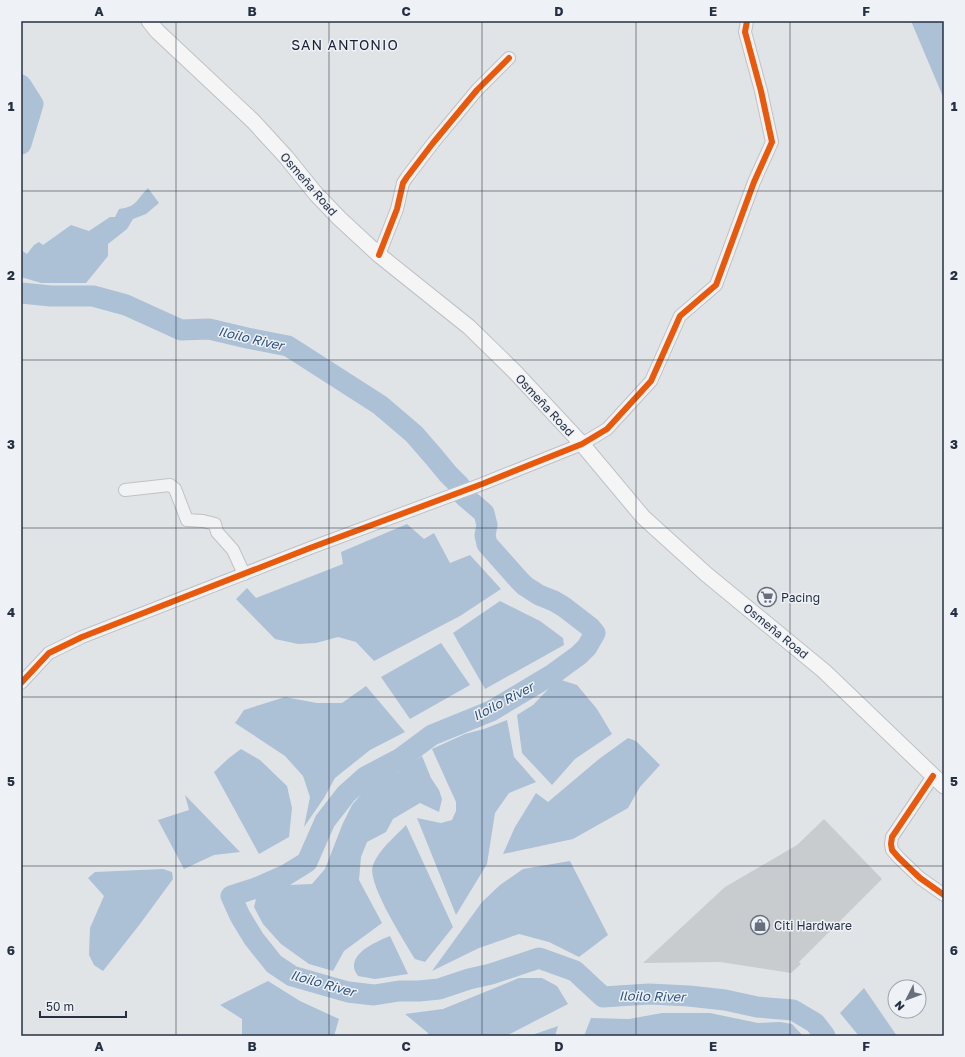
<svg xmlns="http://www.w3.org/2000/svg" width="965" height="1057" viewBox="0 0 965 1057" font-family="'Golos Text',sans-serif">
<rect width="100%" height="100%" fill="#e1e4e7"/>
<g fill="#acc0d6">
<polygon points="911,21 944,21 944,99"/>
<path d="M148 188 159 203 146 214 133 219 127 229 108 244V256L86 283H41L21 277V250L27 254 34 245 39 242 43 245 71 225 89 231 110 217H115L119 209C137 207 136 200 148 188Z"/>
<polygon points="407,524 424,539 434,533 450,563 470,555 501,589 460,616 374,661 356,642 338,637 316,643 298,644 275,639 236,599 247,588 256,598 343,564 341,552"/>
<polygon points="500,601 540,621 563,638 564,645 485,689 453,633"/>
<polygon points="441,643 470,685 410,719 381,677"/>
<polygon points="558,679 577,685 597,709 612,734 575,759 552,785 522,753 517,715 533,705"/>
<polygon points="366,686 405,732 370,750 335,778 324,798 304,827 310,797 303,776 285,756 235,723 244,710 285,697 317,703 342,703"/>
<polygon points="507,720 514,757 536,782 509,793 495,813 487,864 456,915 417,818 441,823 452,820 456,811 456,802 432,749 465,734 484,729"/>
<polygon points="628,738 636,741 660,765 640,787 628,808 573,839 503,854 515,827 536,793 548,802 599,759"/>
<polygon points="241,749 260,760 287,786 292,808 289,837 259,854 214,772 229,758"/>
<polygon points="422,756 431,778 439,790 442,799 439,812 420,803 393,819 386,832 367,842 361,857 359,880 382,923 344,951 333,971 309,964 281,944 263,924 254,907 256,899 288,885 312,884 325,869 343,823 352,805 364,791 381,777 397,772"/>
<polygon points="185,795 240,852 214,855 184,869 158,820 189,810"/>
<path d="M406 825 453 927 425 962 415 959C405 942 366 882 373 865 379 849 395 837 406 825Z"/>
<polygon points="570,861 608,935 579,957 549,942 519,934 479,948 432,971 482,902 500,885 523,869"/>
<polygon points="163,869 172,872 173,879 140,924 103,971 94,965 89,955 90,928 104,896 88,878 95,872"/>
<path d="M390 936 408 974 375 979 358 976C356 973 354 970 354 967 353 951 378 941 390 936Z"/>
<polygon points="519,978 542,978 557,986 568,1004 506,1036 428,1036 428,1033 405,1014 443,1009"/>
<polygon points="268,981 300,1001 339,1019 334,1036 242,1036 242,1019 220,1005"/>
<polygon points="864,988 897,1036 859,1036 840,1013"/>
<polygon points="662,1013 710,1013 758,1023 780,1022 792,1024 803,1036 584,1036 591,1018 629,1019"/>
<polygon points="558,1026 555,1036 530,1036 532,1035"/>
</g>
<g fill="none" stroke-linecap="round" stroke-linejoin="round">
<g stroke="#acc0d6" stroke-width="21">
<polyline points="21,85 33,104 21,144"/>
<polyline points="21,293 51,296 93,296 126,305 181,330 209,329 247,338 288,346 380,405 414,434 434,457 448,474 460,486"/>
<polyline points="464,496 484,513 487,525 485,535 487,544 519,580 525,586 539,595 554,601 564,607 590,627 595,633 587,647 579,655 553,674 491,711 432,735 401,758 365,777 346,794 325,821 307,862 286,875 256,888 231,896 240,916 254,939 274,964 292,976 348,992 374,995 399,991 419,991 439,989 469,979 491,974 539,958 575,971 603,997 649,994 689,996 725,1000 757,1007 793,1010 815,1023 825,1036"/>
</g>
</g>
<polygon fill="#c9cccf" points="824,819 882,879 799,962 801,964 791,973 720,962 643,963 725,887 797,845"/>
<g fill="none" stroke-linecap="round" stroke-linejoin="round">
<g stroke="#bfc2c5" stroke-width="14">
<g id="minor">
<polyline points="379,255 397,209 403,183 407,177 433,143 477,90 509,58"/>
<polyline points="125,490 170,485 175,489 187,520 203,521 215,524 217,532 233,550 244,574"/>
<polyline points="21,683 49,653 82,637 310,548 482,484 582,444 607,429 651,381 680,316 716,285 754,182 772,142 761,91 745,32 747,21"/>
<polyline points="933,776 892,837 891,844 892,850 899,858 920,878 944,895"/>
</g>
</g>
<g stroke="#bdc1c5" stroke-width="17">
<polyline id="major" points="149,21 157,31 253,121 286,157 316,194 339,218 379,255 469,327 515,372 582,444 643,517 706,574 824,671 944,786"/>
</g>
<use href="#minor" stroke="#f1f2f3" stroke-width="12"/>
<use href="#major" stroke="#f5f5f6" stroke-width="15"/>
<g stroke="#eef2f7" stroke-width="8">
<g id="cycleway">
<polyline points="379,255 397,209 403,183 407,177 433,143 477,90 509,58"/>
<polyline points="21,683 49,653 82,637 310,548 482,484 582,444 607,429 651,381 680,316 716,285 754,182 772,142 761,91 745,32 747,21"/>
<polyline points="933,776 892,837 891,844 892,850 899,858 920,878 944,895"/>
</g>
</g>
<use href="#cycleway" stroke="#e8590c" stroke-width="6"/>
</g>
<path fill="none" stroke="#263042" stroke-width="1" stroke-opacity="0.55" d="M176 21V1036M329 21V1036M482 21V1036M636 21V1036M790 21V1036M21 191H944M21 360H944M21 528H944M21 697H944M21 866H944"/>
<defs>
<g id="supermarket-ring" transform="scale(1)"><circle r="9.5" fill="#eef2f7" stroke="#676f7c" stroke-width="1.5"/><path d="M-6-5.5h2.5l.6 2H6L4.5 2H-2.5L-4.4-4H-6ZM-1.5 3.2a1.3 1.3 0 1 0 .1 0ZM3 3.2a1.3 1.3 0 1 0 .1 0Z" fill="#676f7c"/></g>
<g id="shop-ring" transform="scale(1)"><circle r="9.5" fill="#eef2f7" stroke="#676f7c" stroke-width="1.5"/><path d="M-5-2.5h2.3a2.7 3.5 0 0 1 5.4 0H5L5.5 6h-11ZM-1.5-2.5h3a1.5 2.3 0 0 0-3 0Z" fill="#676f7c"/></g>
</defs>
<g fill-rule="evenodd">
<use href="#supermarket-ring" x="767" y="597"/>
<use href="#shop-ring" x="760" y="925"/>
</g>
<g text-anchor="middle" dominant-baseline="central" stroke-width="3" stroke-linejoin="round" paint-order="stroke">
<g font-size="12" fill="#263042" stroke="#eef2f7">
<text transform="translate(309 184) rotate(49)">Osmeña Road</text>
<text transform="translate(545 405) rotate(47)">Osmeña Road</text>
<text transform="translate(776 631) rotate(39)">Osmeña Road</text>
</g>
<g font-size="12" fill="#263042" stroke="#eef2f7" text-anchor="start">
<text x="781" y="597">Pacing</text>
<text x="774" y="925">Citi Hardware</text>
</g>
<g font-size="13" font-style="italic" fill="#2b4f7b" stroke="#eef2f7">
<text transform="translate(251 338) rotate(13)">Iloilo River</text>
<text transform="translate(503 701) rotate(-28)">Iloilo River</text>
<text transform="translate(323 983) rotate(16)">Iloilo River</text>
<text transform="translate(652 996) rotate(1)">Iloilo River</text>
</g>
<g font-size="14" letter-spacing="1" fill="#182133" stroke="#eef2f7">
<text x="345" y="44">SAN ANTONIO</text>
</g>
</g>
<rect width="965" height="1057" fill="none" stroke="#eef2f7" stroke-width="44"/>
<g transform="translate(907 999) rotate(228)"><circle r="19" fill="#eef2f7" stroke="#9ea4af"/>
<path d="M0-3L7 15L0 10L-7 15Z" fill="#676f7c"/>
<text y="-6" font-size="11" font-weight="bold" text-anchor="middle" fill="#263042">N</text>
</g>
<path d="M40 1011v6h86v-6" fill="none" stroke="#263042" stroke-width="2"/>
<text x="46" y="1011" font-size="12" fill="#263042" stroke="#eef2f7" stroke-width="3" paint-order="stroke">50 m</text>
<rect x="22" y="22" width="921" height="1013" fill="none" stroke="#263042" stroke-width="1.5"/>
<g font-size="13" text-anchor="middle" font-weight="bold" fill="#263042">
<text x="99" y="16">A</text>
<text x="252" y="16">B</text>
<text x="406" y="16">C</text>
<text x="559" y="16">D</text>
<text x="713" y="16">E</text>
<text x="866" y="16">F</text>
<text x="11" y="111">1</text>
<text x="954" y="111">1</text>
<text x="11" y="280">2</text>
<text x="954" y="280">2</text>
<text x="11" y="449">3</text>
<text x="954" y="449">3</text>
<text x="11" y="617">4</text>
<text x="954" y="617">4</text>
<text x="11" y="786">5</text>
<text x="954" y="786">5</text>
<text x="11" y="955">6</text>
<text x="954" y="955">6</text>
<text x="99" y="1051">A</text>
<text x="252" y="1051">B</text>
<text x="406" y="1051">C</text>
<text x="559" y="1051">D</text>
<text x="713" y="1051">E</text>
<text x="866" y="1051">F</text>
</g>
</svg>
